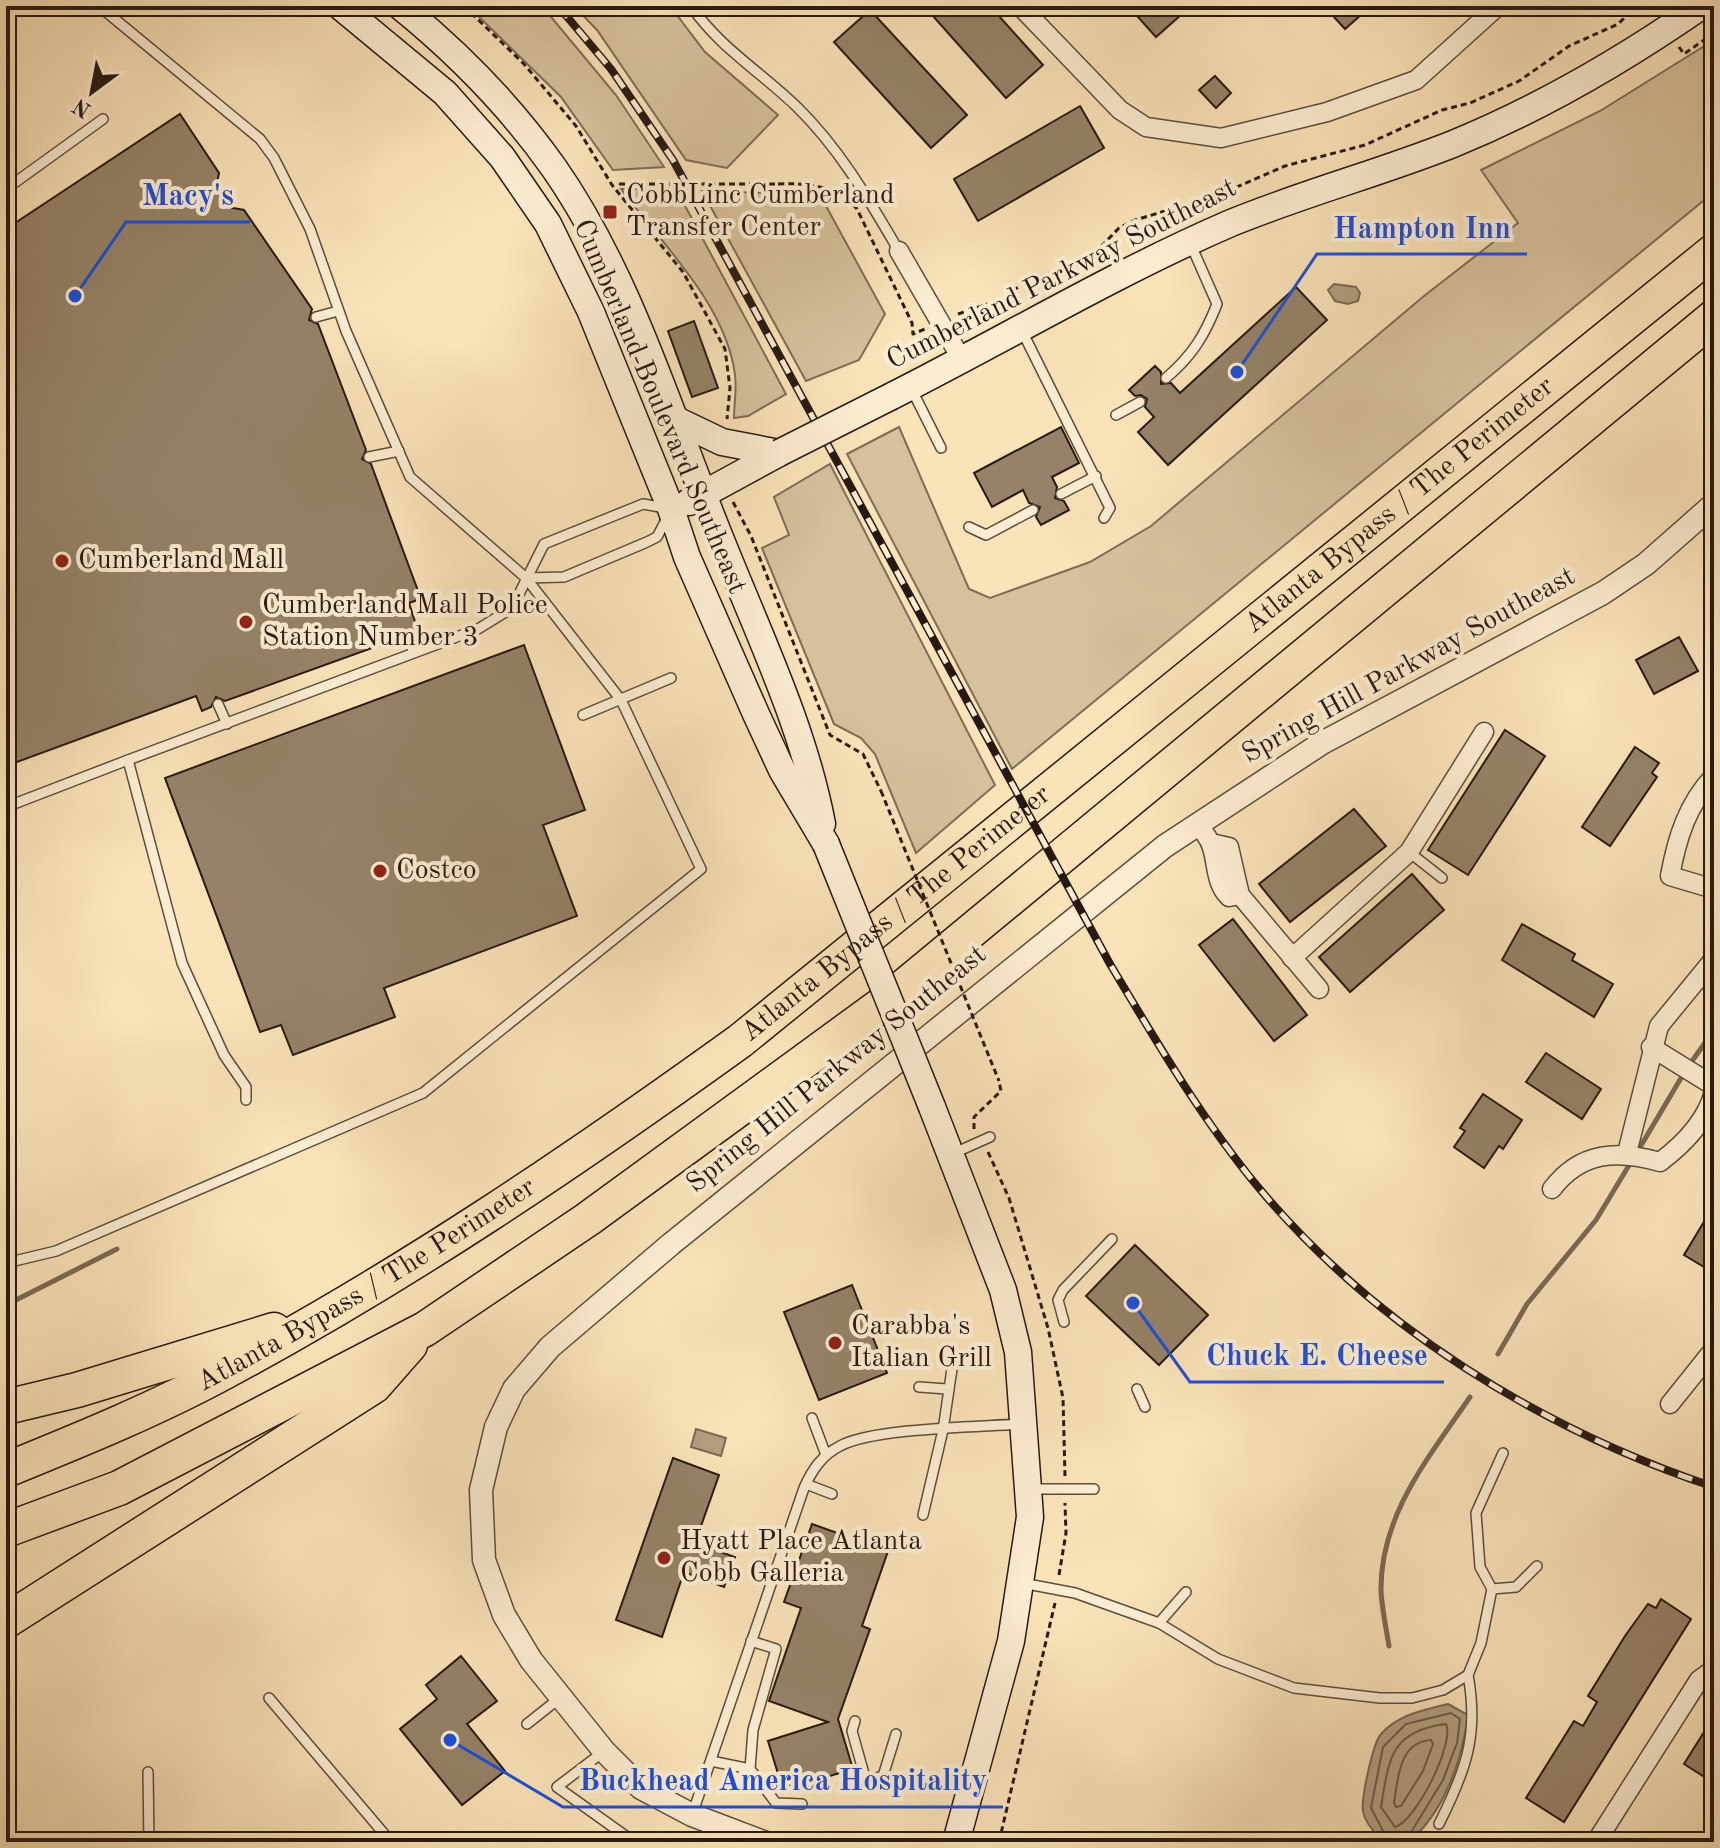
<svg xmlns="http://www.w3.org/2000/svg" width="1720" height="1848" viewBox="0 0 1720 1848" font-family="'Old Standard TT',serif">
<rect width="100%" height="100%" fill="#fae3b9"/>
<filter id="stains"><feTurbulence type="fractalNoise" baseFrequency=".0025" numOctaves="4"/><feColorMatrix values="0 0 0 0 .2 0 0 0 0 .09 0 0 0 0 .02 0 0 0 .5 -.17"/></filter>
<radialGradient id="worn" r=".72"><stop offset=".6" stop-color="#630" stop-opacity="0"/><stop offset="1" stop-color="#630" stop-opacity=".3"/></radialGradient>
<g fill="#d6c19c" stroke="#7e6d56" stroke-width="2">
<polygon points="468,6 542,6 616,95 664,167 613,170 561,97"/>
<polygon points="574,6 670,6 705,52 778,115 727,168 686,160 597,30"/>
<polygon points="1714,40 1714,192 1012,769 847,454 899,427 969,589 990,598 1090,562 1151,526 1424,296 1518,223 1481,170 1600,111"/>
<path d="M621 189H676L786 394 748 416 734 418C734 404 737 389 735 375 726 304 661 243 621 189Z"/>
<polygon points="702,191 820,195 885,314 859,360 806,381"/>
<polygon points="830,464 995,785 916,853 875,754 861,738 834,724 762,548 789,535 774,497"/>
</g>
<g fill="#b29e80" stroke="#7a6954" stroke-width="2">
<polygon points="1334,284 1356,287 1360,293 1358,301 1348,304 1335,301 1328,290"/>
<polygon points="696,1429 726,1438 721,1456 691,1447"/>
<path d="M1448 1704 1468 1715C1462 1760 1445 1811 1409 1842H1383C1376 1833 1365 1824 1363 1811 1361 1798 1373 1743 1381 1734 1399 1714 1424 1710 1448 1704Z"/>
</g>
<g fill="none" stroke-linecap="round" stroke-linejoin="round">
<g stroke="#6c5c48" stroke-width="2">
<path d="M1446 1724C1455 1743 1416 1821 1395 1827L1381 1807C1389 1759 1390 1731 1446 1724Z"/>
<path d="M1431 1740 1433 1744 1423 1771 1401 1806 1396 1807 1394 1803C1398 1778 1399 1742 1431 1740Z"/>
<polyline points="1389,1842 1371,1808 1383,1747 1406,1724 1451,1713 1460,1719 1457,1743 1443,1780 1405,1842"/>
</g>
<g stroke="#7a6954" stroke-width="5">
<polyline points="1690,1064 1714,1030"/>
<polyline points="1636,1154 1684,1073"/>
<polyline points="6,1305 117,1249"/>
<polyline points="1498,1354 1527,1304 1596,1220 1631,1162"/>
<path d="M1389 1646C1386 1628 1382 1609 1381 1591 1380 1515 1429 1457 1470 1397"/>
</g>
</g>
<g fill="#958268" stroke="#271911" stroke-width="2">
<polygon points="924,6 990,6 1043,65 1006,98"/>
<polygon points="1128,6 1191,6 1156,37"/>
<polygon points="1324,6 1371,6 1345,29"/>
<polygon points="870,10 967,115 931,148 834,42"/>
<polygon points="1215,76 1231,93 1216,108 1199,90"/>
<polygon points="1080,106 1104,148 978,221 954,179"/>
<polygon points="180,114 219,173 216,188 222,198 228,207 244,210 312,309 309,320 318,324 366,450 362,459 371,464 421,599 409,603 418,631 405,629 400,638 225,701 216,697 211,707 202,711 196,696 6,766 6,229"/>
<polygon points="1296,287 1327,320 1168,465 1138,432 1154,417 1145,407 1147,399 1141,395 1135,396 1129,390 1155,366 1161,372 1161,384 1171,383 1180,393"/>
<polygon points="694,321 718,388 692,397 668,331"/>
<polygon points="1061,427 1079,463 1052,477 1057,487 1055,498 1064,501 1069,510 1041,525 1036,517 1040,507 1029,503 1023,490 992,507 974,473"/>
<polygon points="1679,637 1698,671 1654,694 1636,660"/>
<polygon points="524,645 585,810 543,825 577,916 384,988 395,1017 293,1055 281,1025 260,1032 165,778"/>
<polygon points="1505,730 1545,756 1468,875 1428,850"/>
<polygon points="1635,747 1659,763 1652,773 1657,777 1610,846 1582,827"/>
<polygon points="1354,809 1386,846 1290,922 1259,884"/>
<polygon points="1412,874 1444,910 1350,992 1319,957"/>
<polygon points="1233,919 1307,1015 1274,1041 1199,945"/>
<polygon points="1522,924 1575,954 1572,960 1613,984 1594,1017 1502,960"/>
<polygon points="1546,1053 1601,1089 1582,1119 1526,1082"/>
<polygon points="1483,1094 1522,1120 1503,1149 1499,1146 1484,1168 1454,1147 1465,1131 1460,1128"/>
<polygon points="1714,1205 1714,1273 1684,1255"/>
<polygon points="1135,1245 1208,1315 1159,1365 1086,1296"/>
<polygon points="852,1285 887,1373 819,1400 784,1312"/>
<polygon points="673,1458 719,1475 695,1543 735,1557 724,1587 684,1572 662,1637 616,1620"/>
<polygon points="812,1524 888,1551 862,1626 870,1629 838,1719 853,1769 783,1790 768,1741 828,1722 769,1701 801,1608 784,1602"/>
<polygon points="1661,1599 1691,1619 1564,1822 1526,1798 1574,1721 1583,1726 1597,1702 1588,1696 1625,1636 1648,1604 1656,1608"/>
<polygon points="461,1656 497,1701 467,1724 505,1771 462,1805 400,1729 437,1699 426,1685"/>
<polygon points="1714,1716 1714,1783 1684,1764"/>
</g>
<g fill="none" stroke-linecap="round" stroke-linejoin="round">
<g stroke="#5c4c3b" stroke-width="12">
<g id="service">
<path d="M691 6C720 48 761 72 797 107 840 149 869 200 899 251"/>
<polyline points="6,189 103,119"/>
<polyline points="316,317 338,311"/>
<polyline points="1021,329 1110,508 1104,518"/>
<path d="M1166 378C1192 356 1205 335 1217 304L1191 245"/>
<polyline points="912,390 941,448"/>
<polyline points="1116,415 1140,402"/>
<polyline points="369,457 399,451"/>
<polyline points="1061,494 1096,476"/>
<polyline points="969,527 986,535 1033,510"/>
<polyline points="526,578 564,577 647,542 657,537 667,518"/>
<polyline points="407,636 414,652"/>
<polyline points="218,704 227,724"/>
<polyline points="583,715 671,678"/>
<polyline points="128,760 478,629 512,608 544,544 643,504 666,508"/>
<polyline points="6,807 128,760 182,963 224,1055 246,1087 246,1100"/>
<polyline points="1409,852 1442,878"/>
<polyline points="952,1154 990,1137"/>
<polyline points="6,1263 56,1251 423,1093 701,869 621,700 526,578 410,477 346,331 310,229 274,158 260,139 99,6"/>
<polyline points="1064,1322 1058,1300 1063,1290 1112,1239"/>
<polyline points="919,1387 947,1389"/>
<polyline points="1137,1389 1145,1407"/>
<polyline points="812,1418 826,1455"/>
<polyline points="806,1484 832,1494"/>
<polyline points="1032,1489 1094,1489"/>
<polyline points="923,1515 943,1430 953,1362"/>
<polyline points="1022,1583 1075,1593 1159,1623 1218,1659 1294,1688 1380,1698 1412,1698 1443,1690 1468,1675 1481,1643 1492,1589 1480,1567 1476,1513 1503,1453"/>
<polyline points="1492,1589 1516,1587 1537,1566"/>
<polyline points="1159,1623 1186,1592"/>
<polyline points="751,1641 776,1649 753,1730 750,1769 776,1803 802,1804"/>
<polyline points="269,1698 391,1842"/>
<polyline points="855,1721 852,1731 866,1781 883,1776 896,1734"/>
<polyline points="527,1724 561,1697"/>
<polyline points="603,1752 557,1787 634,1842"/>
<polyline points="711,1761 750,1769"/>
<polyline points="148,1772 149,1842"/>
<path d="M692 1815 804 1488C812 1470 822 1455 840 1446 873 1428 978 1427 1020 1424"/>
<path d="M1439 1824C1466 1770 1479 1735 1468 1675"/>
</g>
</g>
<g stroke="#5c4c3b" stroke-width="21">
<g id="minor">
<polyline points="1020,6 1120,110 1146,127 1221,138 1327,112 1416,80 1498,6"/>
<polyline points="899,251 962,360"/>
<path d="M1714 776C1687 805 1677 838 1670 876L1714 889"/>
<path d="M1205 834C1220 853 1211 879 1229 897L1240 895"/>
<polyline points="1211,843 1229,847 1240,895 1319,989"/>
<polyline points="1292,958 1409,852 1484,732"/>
<polyline points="1651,1047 1714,1086"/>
<polyline points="1627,1153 1659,1026 1714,959"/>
<path d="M1552 1189C1581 1151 1617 1150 1660 1162 1684 1144 1706 1122 1714 1092"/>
<polyline points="1670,1404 1714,1349"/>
<polyline points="1596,1842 1699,1680 1714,1669"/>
</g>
</g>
<g stroke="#5c4c3b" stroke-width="25">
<polyline id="tertiary" points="763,1842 692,1815 641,1788 604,1751 531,1660 504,1615 484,1560 481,1490 496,1427 514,1389 550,1347 671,1244 1165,846 1322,743 1603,593 1646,564 1714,504"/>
</g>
<g stroke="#271911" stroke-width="29">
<g id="secondary">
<polyline points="340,6 445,93 502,157 548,224 591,312 671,509 687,557 756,714 782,770 826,844"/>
<path d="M400 6C458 53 511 107 554 168 631 278 672 421 723 545 759 635 804 728 822 824"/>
<path d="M892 396C1005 339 1115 273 1231 223 1304 193 1380 173 1453 144 1541 108 1623 60 1701 6"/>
<polyline points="672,418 722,442 779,453"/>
<polyline points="689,502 779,453"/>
<polyline points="932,1107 1003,1290 1018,1352 1030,1517 1011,1641 956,1842"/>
</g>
</g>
<g stroke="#271911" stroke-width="37">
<g id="motorway">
<polyline points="6,1407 77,1390 274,1330"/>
<path id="s1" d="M6 1470C80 1440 156 1409 226 1371 405 1275 575 1160 740 1041L1714 251"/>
<polyline points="6,1530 119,1488 425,1329 588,1219 884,1003 1714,317"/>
<polyline points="6,1621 374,1386 410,1345"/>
</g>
</g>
<g stroke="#271911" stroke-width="3" stroke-dasharray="6 4" stroke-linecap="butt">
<polyline points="464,6 524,64 576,126 612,185 683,272 725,349 730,388 727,419"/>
<polyline points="1679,47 1684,54 1714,33"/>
<path d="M778 184C810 183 834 185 857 209L912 323 913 334 925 329"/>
<polyline points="958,314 1000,300 1024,283 1092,256 1119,228 1135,220 1216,196 1285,166 1365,145 1442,110 1470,103 1519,81 1569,46 1618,24 1637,6"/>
<polyline points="733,502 751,536 830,735 863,754 881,791"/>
<polyline points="974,1129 974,1117 1001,1091 999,1081"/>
<polyline points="988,1152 1009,1198 1048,1328 1063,1398 1065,1476"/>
<polyline points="1059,1575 1066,1533 1065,1503"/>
<polyline points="999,1842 1055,1603"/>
</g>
<use href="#service" stroke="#fcedd2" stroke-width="9"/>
<use href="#minor" stroke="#fcedd2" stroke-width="18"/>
<use href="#tertiary" stroke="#fcedd2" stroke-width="22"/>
<use href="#secondary" stroke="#fcedd2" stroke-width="26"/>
<use href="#motorway" stroke="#fae3b9" stroke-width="34"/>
<g stroke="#271911" stroke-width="8">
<path id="rail" d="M558 6 611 69 673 160 1110 964C1156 1041 1201 1118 1258 1187 1376 1328 1541 1429 1714 1487"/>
</g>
<use href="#rail" stroke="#fcedd2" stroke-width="5" stroke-dasharray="15" stroke-linecap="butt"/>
<g stroke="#271911" stroke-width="29" stroke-linecap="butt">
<g id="secondary-bridge">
<polyline points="779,453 892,396"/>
<polyline points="826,844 932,1107"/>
</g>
</g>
<g stroke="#271911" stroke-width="3" stroke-dasharray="6 4" stroke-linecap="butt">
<polyline points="619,184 778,184"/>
<polyline points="881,791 999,1081"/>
</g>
<use href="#secondary-bridge" stroke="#fcedd2" stroke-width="26"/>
</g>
<g fill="#8f2418" stroke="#fcedd2" stroke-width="3">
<rect x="602" y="204" width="16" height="16" rx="4"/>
<circle cx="62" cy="561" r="8"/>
<circle cx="246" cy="622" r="8"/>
<circle cx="380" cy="871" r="8"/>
<circle cx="835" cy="1343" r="8"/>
<circle cx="664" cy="1558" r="8"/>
</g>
<g text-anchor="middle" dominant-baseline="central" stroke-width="8" stroke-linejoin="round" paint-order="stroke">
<g font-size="28" fill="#271911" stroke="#fcedd2" text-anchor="start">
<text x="626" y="196">CobbLinc Cumberland<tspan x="626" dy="32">Transfer Center</tspan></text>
<text x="78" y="561">Cumberland Mall</text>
<text x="262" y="606">Cumberland Mall Police<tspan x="262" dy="32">Station Number 3</tspan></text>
<text x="396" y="871">Costco</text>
<text x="851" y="1327">Carabba's<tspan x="851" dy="32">Italian Grill</tspan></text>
<text x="680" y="1542">Hyatt Place Atlanta<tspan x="680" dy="32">Cobb Galleria</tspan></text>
</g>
<g font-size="28" fill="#271911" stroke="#fcedd2">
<text transform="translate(1062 275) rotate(-27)">Cumberland Parkway Southeast</text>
<text transform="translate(659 407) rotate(67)">Cumberland Boulevard Southeast</text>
<text stroke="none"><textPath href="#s1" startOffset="1702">Atlanta Bypass / The Perimeter</textPath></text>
<text transform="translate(1409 666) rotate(-29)">Spring Hill Parkway Southeast</text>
<text stroke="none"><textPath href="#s1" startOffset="1054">Atlanta Bypass / The Perimeter</textPath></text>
<text transform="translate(837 1070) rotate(-39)">Spring Hill Parkway Southeast</text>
<text stroke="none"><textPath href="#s1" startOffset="406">Atlanta Bypass / The Perimeter</textPath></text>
</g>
</g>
<path fill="none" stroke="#1d4ed8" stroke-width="3" d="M75 296L126 222H250M1237 372L1317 254H1527M1133 1303L1190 1382H1444M450 1740L563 1807H1003"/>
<g fill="#1d4ed8" stroke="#fcedd2" stroke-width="3">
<circle cx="75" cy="296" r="8"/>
<circle cx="1237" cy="372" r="8"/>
<circle cx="1133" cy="1303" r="8"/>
<circle cx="450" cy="1740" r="8"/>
</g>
<g font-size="30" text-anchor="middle" font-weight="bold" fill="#1d4ed8" stroke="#fcedd2" stroke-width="8" stroke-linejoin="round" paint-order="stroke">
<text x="188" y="205">Macy's</text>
<text x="1422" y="238">Hampton Inn</text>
<text x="1317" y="1365">Chuck E. Cheese</text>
<text x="783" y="1790">Buckhead America Hospitality</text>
</g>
<rect width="1720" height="1848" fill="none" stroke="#fae3b9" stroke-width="32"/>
<rect x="8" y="8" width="1704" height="1832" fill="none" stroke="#271911" stroke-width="4"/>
<rect x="16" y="16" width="1688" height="1816" fill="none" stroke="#271911" stroke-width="2"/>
<g transform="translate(92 92) rotate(212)" stroke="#fcedd2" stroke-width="6" paint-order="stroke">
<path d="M0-6L14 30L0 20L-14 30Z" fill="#271911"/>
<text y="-12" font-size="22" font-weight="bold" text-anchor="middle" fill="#271911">N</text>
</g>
<rect width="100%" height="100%" filter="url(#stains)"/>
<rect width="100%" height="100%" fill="url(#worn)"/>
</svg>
